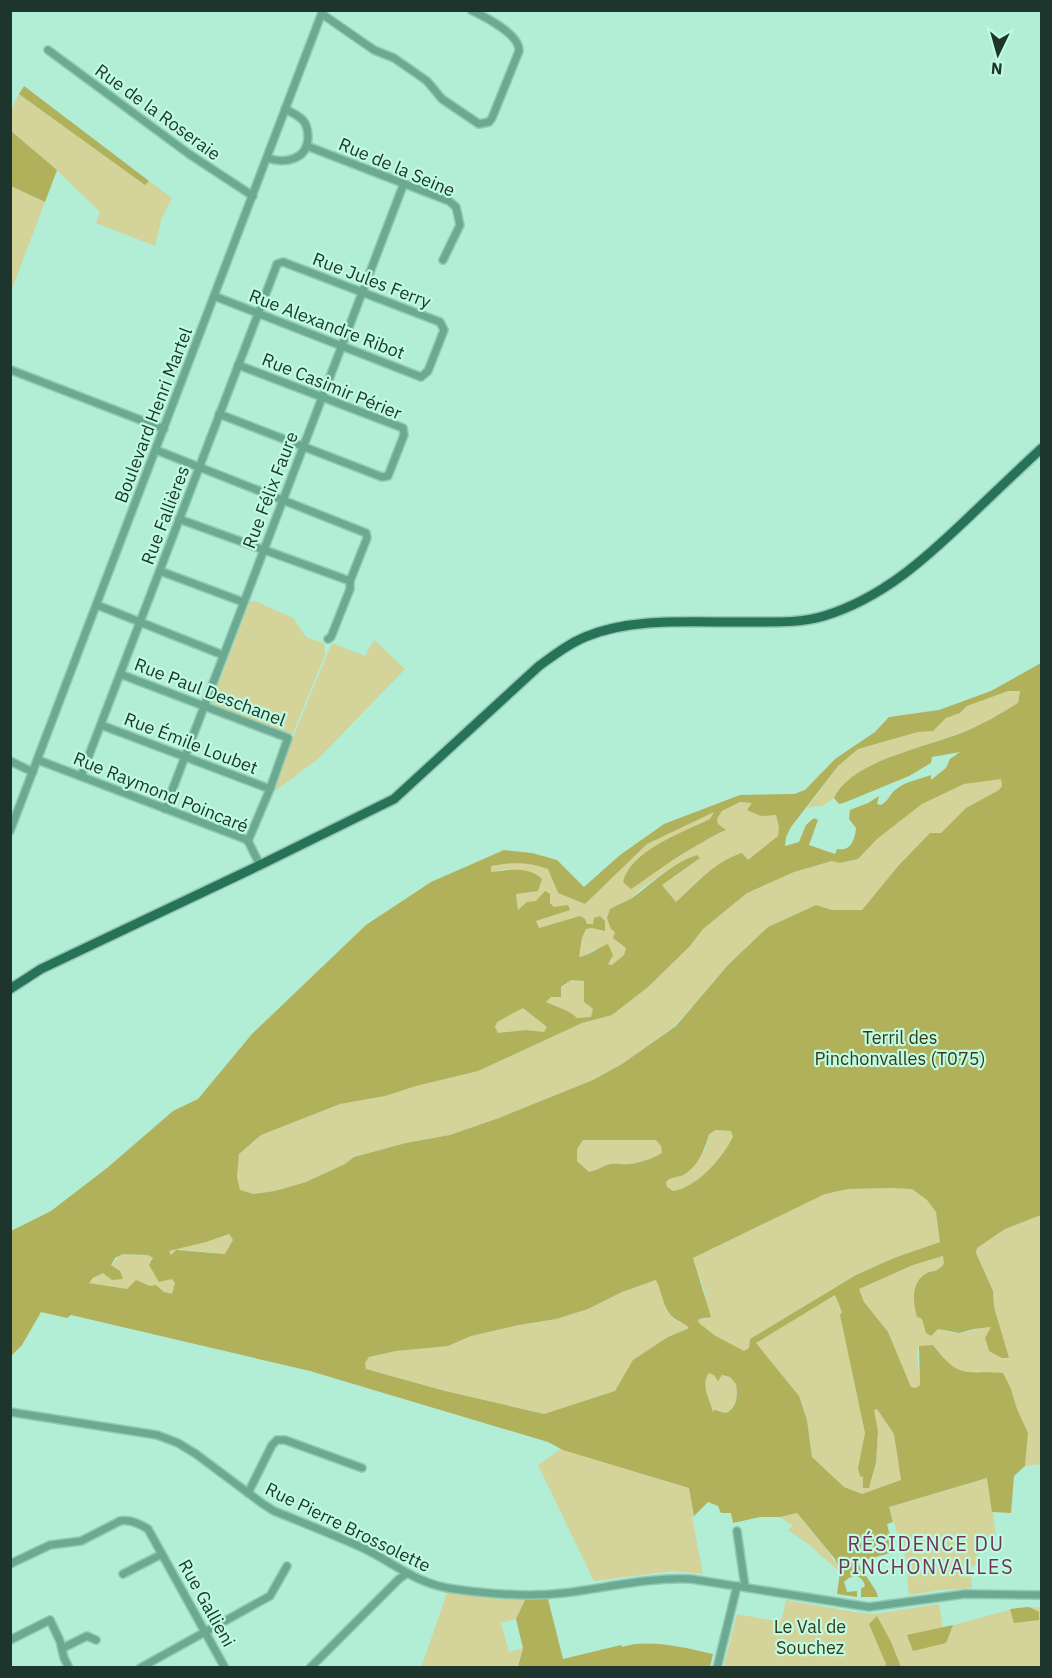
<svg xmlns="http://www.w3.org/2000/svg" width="1052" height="1678" viewBox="0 0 1052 1678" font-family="'IBM Plex Sans',sans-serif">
<rect width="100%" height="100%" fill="#b2edd5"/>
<g fill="#d3d39a">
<polygon points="19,94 145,185 149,181 172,198 162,217 155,246 96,223 100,212 57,170 11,131 11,110"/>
<polygon points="11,186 45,202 11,291"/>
<polygon points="250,601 255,601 293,618 306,637 324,643 325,655 293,733 288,735 211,704"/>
<polygon points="374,640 405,669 318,759 275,791 293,737 332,643 365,656"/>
<polygon points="1008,691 1020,691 1018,703 977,727 893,756 862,771 838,791 834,798 824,805 807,808 838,766 858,749 918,732 933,731 946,718 960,713 967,706"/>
<polygon points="1001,778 1002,786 999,790 966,808 941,833 930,833 899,865 862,910 832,910 816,905 768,927 728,965 676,1025 622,1064 593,1080 499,1118 450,1135 406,1143 354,1157 345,1164 306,1182 275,1191 254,1194 240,1191 237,1177 239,1154 261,1135 340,1104 385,1096 416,1086 478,1071 582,1023 612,1015 648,987 690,946 703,929 747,893 794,872 833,861 840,863 858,859 877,839 922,804 964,784"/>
<path d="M740 802 753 803 747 810 776 815 779 827V836L748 860 742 853 699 879 676 902 662 885 700 858 674 866 643 887 631 898 619 904 616 932 620 944 626 948 624 955 612 965 608 964 609 960 594 949 584 956 579 957 582 938 586 929 592 928 604 931 593 924H587L580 916 539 928 535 921 569 910 554 907 550 903 536 901 518 910 516 894 538 891 536 873 506 869 491 872V866C511 862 528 862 548 869L558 893 585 904 647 844 714 811 710 819C684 832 630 851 623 882 635 877 647 874 659 868 682 857 701 839 725 831L718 824 717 819 722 811Z"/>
<path d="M571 980 585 981 584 1002 593 1009 592 1017 577 1018C568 1009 558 1008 546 1002Z"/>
<polygon points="523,1008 547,1027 544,1032 526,1030 498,1034 495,1027 497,1022"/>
<path d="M716 1130 731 1131 734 1137C721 1158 698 1187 673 1191L667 1187 666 1182 670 1177 681 1176 705 1150 709 1134Z"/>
<path d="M583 1140H656L661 1146 662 1153C657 1157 637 1164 630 1164 624 1165 618 1163 611 1164 603 1165 600 1170 589 1172L577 1161V1149Z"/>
<polygon points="892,1188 912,1189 927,1200 936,1212 940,1242 894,1258 856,1275 750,1339 749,1348 744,1352 714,1335 697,1321 699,1319 706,1319 705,1293 693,1258 825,1194 848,1189"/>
<path d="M1041 1215V1464L1025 1466 1028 1433 1017 1409 1011 1389 978 1371 967 1373 957 1370 947 1362 933 1345 919 1346 917 1354 920 1385 916 1388 911 1387 888 1332 864 1302 859 1289 913 1265 944 1256 945 1264C942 1266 940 1268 937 1270 936 1271 928 1272 927 1273 910 1281 914 1302 917 1317 931 1322 942 1334 958 1333 969 1333 980 1326 992 1328 985 1337 984 1341 989 1351L1008 1358 994 1307 993 1291 976 1253 977 1248 1005 1229Z"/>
<polygon points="229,1234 233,1240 225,1254 191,1250 171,1255 169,1251 206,1242"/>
<path d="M123 1254 148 1255 153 1259 156 1276 159 1282 173 1278 175 1283 172 1295 164 1292 156 1285 150 1286 136 1280 127 1289 89 1283C94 1277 99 1276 105 1271 112 1265 115 1259 123 1254Z"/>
<polygon points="657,1280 667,1311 674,1319 690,1327 668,1337 623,1379 615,1391 544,1414 445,1391 366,1369 365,1363 369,1357 396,1351 448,1346 471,1336 519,1325 556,1319 588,1309 622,1292"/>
<polygon points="835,1295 842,1312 840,1315 865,1433 858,1468 863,1477 871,1483 876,1463 878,1432 874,1410 877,1409 894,1434 901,1480 862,1494 844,1487 812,1457 807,1420 799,1396 755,1343"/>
<path d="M709 1373 730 1377 736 1384C738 1395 736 1408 726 1413L719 1410 713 1413C710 1399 700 1385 709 1373Z"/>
<polygon points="561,1449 689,1488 694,1516 692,1517 703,1574 673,1571 594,1581 538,1465"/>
<polygon points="988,1478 996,1536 979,1538 980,1555 975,1556 976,1565 971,1567 972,1588 940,1590 909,1595 905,1557 889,1507"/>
<path d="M797 1513C812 1534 830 1549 840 1572L807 1543 788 1530 793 1526 780 1517Z"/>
<polygon points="447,1593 526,1598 516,1619 501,1623 509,1652 523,1648 518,1667 421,1668"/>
<polygon points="786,1600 855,1612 873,1614 939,1604 943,1628 1016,1608 1041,1607 1041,1667 907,1668 906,1666 897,1668 723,1668 737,1614 781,1622"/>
</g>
<g fill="#b1b05b" fill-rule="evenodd">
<polygon points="24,86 149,181 145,185 19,94"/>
<polygon points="11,131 57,170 45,202 11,186"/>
<path d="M1041 663V1215L1005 1229 977 1248 976 1253 993 1291 994 1307 1009 1358H1002L989 1351 985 1338 991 1327 974 1329 959 1333 938 1329 931 1336 926 1333 922 1319 917 1317C913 1302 910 1282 927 1273 930 1271 934 1272 937 1270 939 1269 942 1266 944 1264L943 1256 913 1265 859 1289 864 1302 888 1332 911 1387 916 1388 920 1385 919 1346 933 1345C960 1380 963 1370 1003 1373L1011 1389 1017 1409 1028 1433 1025 1466 1014 1476 1011 1513 992 1512 987 1478 889 1507 893 1522 887 1524 894 1552 857 1562 876 1591 878 1597H861V1589L865 1586C862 1574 852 1573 844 1582L847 1592 857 1591V1597L837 1594 840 1572 835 1559 797 1513 780 1517H760L733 1523 731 1513H721L718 1506 708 1502 694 1516 689 1488 563 1450 548 1442 310 1371 71 1315 67 1318 41 1312 22 1345 11 1356V1231L51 1211 107 1168 173 1111 198 1099 252 1034 366 925 431 882 504 850 532 853 557 860 584 887 620 855 664 824 740 795 794 794 805 790 835 759 875 732 889 717 939 710 991 691ZM1008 691H1020L1018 703C1004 711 991 720 977 726 939 746 853 757 834 798L839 804 846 802 909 776 931 763 932 757 960 752 950 759 946 768 931 780V775C920 779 903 782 894 791 888 797 890 799 881 805L877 804 879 796 868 803 850 810 849 819 856 828C855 839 851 852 837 849L835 854 809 845 818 820 814 818 806 825 799 842 785 846 786 837 791 827 838 766 858 749 918 732 933 731 946 718 960 713 967 706ZM1001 779 1002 786 999 790 966 808 941 833H930L899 865 862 910H832L816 905 768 927 728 965 676 1026 622 1064 593 1080 499 1118 450 1135 406 1143 354 1157 345 1164 306 1182 275 1191 254 1194 240 1190 237 1177 239 1154 261 1135 340 1104 385 1096 416 1086 478 1071 582 1023 612 1015 648 987 690 946 703 929 747 893 794 872 832 861 840 863 858 859 877 839 922 804 964 784ZM740 802 752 803 747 810 761 816 776 815 779 827 778 836 748 860 742 853C714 862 697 883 676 902L662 885 700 858 697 855C672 863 653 883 632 898 625 902 617 905 610 909L607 918 611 929 615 932 613 938 626 948 624 955 612 965 608 964 613 955 608 944C599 947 588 956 579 957L582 938 586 929 592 928 605 931V921L600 916 594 918 593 924H587L585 919 580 916 539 928 536 921 570 910 568 905 554 907 550 903V894L545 891 536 901 527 902 518 910 516 894 538 891 542 879C529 866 508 870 491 872V866C511 862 529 862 548 869L558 893 585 904 647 844 714 812 710 819C683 832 630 851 623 882L631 889C653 874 673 859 696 846 707 840 713 835 726 830L718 824 717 819 722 811ZM571 980 584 981V1002L593 1009 591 1017 577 1018C568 1009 558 1008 546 1002L551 997H561V987ZM523 1008 547 1027 544 1032 526 1030 498 1033 495 1027 497 1022ZM716 1130 731 1131 733 1137C722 1158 698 1187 673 1191L667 1187 666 1182C671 1176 677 1178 683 1175 698 1167 705 1149 709 1134ZM583 1140H656L661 1146 662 1153C657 1157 637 1164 630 1164 624 1165 618 1163 611 1164 603 1165 600 1170 589 1172L577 1161V1149ZM892 1188 912 1189 927 1200 936 1212 940 1242 894 1258 856 1275 750 1339 749 1348 744 1351 714 1335 698 1322 699 1319 711 1317 693 1258 825 1194 848 1189ZM229 1234 233 1240 225 1254 176 1250 171 1255 169 1251 206 1242ZM123 1254 148 1255 153 1258 149 1265 159 1282 172 1279 175 1283 172 1294 164 1292 156 1285 150 1286 136 1280 127 1289 89 1283 93 1278 103 1273 112 1280 123 1279 120 1271 111 1265 115 1258ZM656 1280C662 1291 663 1309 673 1317 677 1321 685 1323 689 1328L668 1337 633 1360 615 1391 544 1414 445 1391 366 1369 365 1363 369 1357 396 1351 448 1346 471 1336 519 1325 556 1319 588 1309 622 1292ZM835 1295 842 1312 840 1315 865 1433 858 1468 860 1476 863 1477V1488H869L876 1463 878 1432 874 1410 877 1409 894 1434 901 1480 862 1494 844 1487 812 1457 807 1420 799 1396 756 1343ZM709 1373 714 1375 718 1381 722 1375 730 1377 736 1384C738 1395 737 1408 726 1413L715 1410 713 1412C710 1399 700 1385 709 1373Z"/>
<path d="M526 1598 548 1599 563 1659 621 1645 622 1647C647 1638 688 1648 713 1654L710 1667H518L523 1648 516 1619Z"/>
<polygon points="1029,1607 1039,1612 1039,1620 1014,1623 1010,1609"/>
<polygon points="877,1616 891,1642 901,1667 885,1667 886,1664 869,1624"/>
<polygon points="953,1625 946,1643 913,1651 907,1635"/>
</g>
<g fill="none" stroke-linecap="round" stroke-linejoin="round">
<g stroke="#94c8b3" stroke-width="10">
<g id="minor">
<path d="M322 14 374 50 394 58 427 81 442 99 479 124 489 122 492 118 519 51C520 34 485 17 471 10"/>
<polyline points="48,50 189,154 253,196"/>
<polyline points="307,146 449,201 456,207 460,225 443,260"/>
<path d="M267 158C285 164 307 160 308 138 308 133 307 127 305 123 301 116 292 113 285 109"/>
<polyline points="11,370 164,429"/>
<polyline points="219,414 382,477 388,476 404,435 403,428 238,365"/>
<polyline points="156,450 366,533 367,538 350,581 350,589 331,637 328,639"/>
<polyline points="179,519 350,581"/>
<polyline points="160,571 243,602"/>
<polyline points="97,605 223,655"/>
<polyline points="120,674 288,738 270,789 248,841"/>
<polyline points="101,725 270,789"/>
<polyline points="38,760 245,839 248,841 260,865"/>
<polyline points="10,761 33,772"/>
<path d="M81 776C147 607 211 437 276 267L277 264 283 262 440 322 444 330 428 371 421 377 214 296"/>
<polyline points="165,809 404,183"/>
<polyline points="10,831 323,10"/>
<path d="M10 1412 157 1435 178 1443 196 1454 263 1504 274 1511C304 1523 334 1535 363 1548 396 1564 416 1584 454 1589 489 1594 529 1597 564 1593 606 1588 648 1577 691 1579L869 1607 965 1594 1042 1595"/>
<polyline points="248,1493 272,1445 277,1440 285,1440 362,1468"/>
<polyline points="737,1531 745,1587"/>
<path d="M10 1564 50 1545 81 1541 120 1521C130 1519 140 1524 148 1529L225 1668"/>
<polyline points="123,1574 162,1554"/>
<polyline points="10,1640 50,1620 60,1641 64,1658 69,1668"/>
<polyline points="63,1648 87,1636 96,1640"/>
<polyline points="140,1668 270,1596 287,1566"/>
<polyline points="310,1668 399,1579 406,1574"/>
<polyline points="717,1668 737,1586"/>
</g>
</g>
<g stroke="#94c8b3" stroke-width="12">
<path id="major" d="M10 989 41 969 260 865 394 799 539 666C554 655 568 644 585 637 635 616 699 623 752 622 776 622 801 623 824 616 883 598 926 558 969 517 993 494 1017 471 1042 448"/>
</g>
<use href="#minor" stroke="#6baa92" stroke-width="7"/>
<use href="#major" stroke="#27735a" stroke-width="9"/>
</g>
<g text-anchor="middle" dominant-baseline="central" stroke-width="4.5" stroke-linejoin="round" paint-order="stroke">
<g font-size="18" fill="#1d352c" stroke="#bffae2">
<text transform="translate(158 112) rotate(36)">Rue de la Roseraie</text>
<text transform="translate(397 167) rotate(23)">Rue de la Seine</text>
<text transform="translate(372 280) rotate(21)">Rue Jules Ferry</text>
<text transform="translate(327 324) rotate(21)">Rue Alexandre Ribot</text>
<text transform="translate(332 386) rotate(22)">Rue Casimir Périer</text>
<text transform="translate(153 415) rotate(-69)">Boulevard Henri Martel</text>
<text transform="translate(270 490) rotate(-69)">Rue Félix Faure</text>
<text transform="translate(165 515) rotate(-69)">Rue Fallières</text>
<text transform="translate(210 692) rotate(21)">Rue Paul Deschanel</text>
<text transform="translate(191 743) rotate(21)">Rue Émile Loubet</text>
<text transform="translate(161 792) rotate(22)">Rue Raymond Poincaré</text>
<text transform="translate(348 1527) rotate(26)">Rue Pierre Brossolette</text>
<text transform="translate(207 1603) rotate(61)">Rue Gallieni</text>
</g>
<g font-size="18" fill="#3a3a15" stroke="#bffae2">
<text x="900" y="1037">Terril des<tspan x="900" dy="21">Pinchonvalles (T075)</tspan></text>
<text x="810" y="1626">Le Val de<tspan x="810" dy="21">Souchez</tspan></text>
</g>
<g font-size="20" letter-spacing="1.5" fill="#723356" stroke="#bffae2">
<text x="926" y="1543">RÉSIDENCE DU<tspan x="926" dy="23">PINCHONVALLES</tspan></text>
</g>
</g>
<rect width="1052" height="1678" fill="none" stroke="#1d352c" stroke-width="24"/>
<g transform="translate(998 54) rotate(185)" stroke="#bffae2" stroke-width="4.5" paint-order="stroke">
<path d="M0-4.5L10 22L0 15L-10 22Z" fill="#1d352c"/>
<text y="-9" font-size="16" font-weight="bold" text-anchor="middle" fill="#1d352c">N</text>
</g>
</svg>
